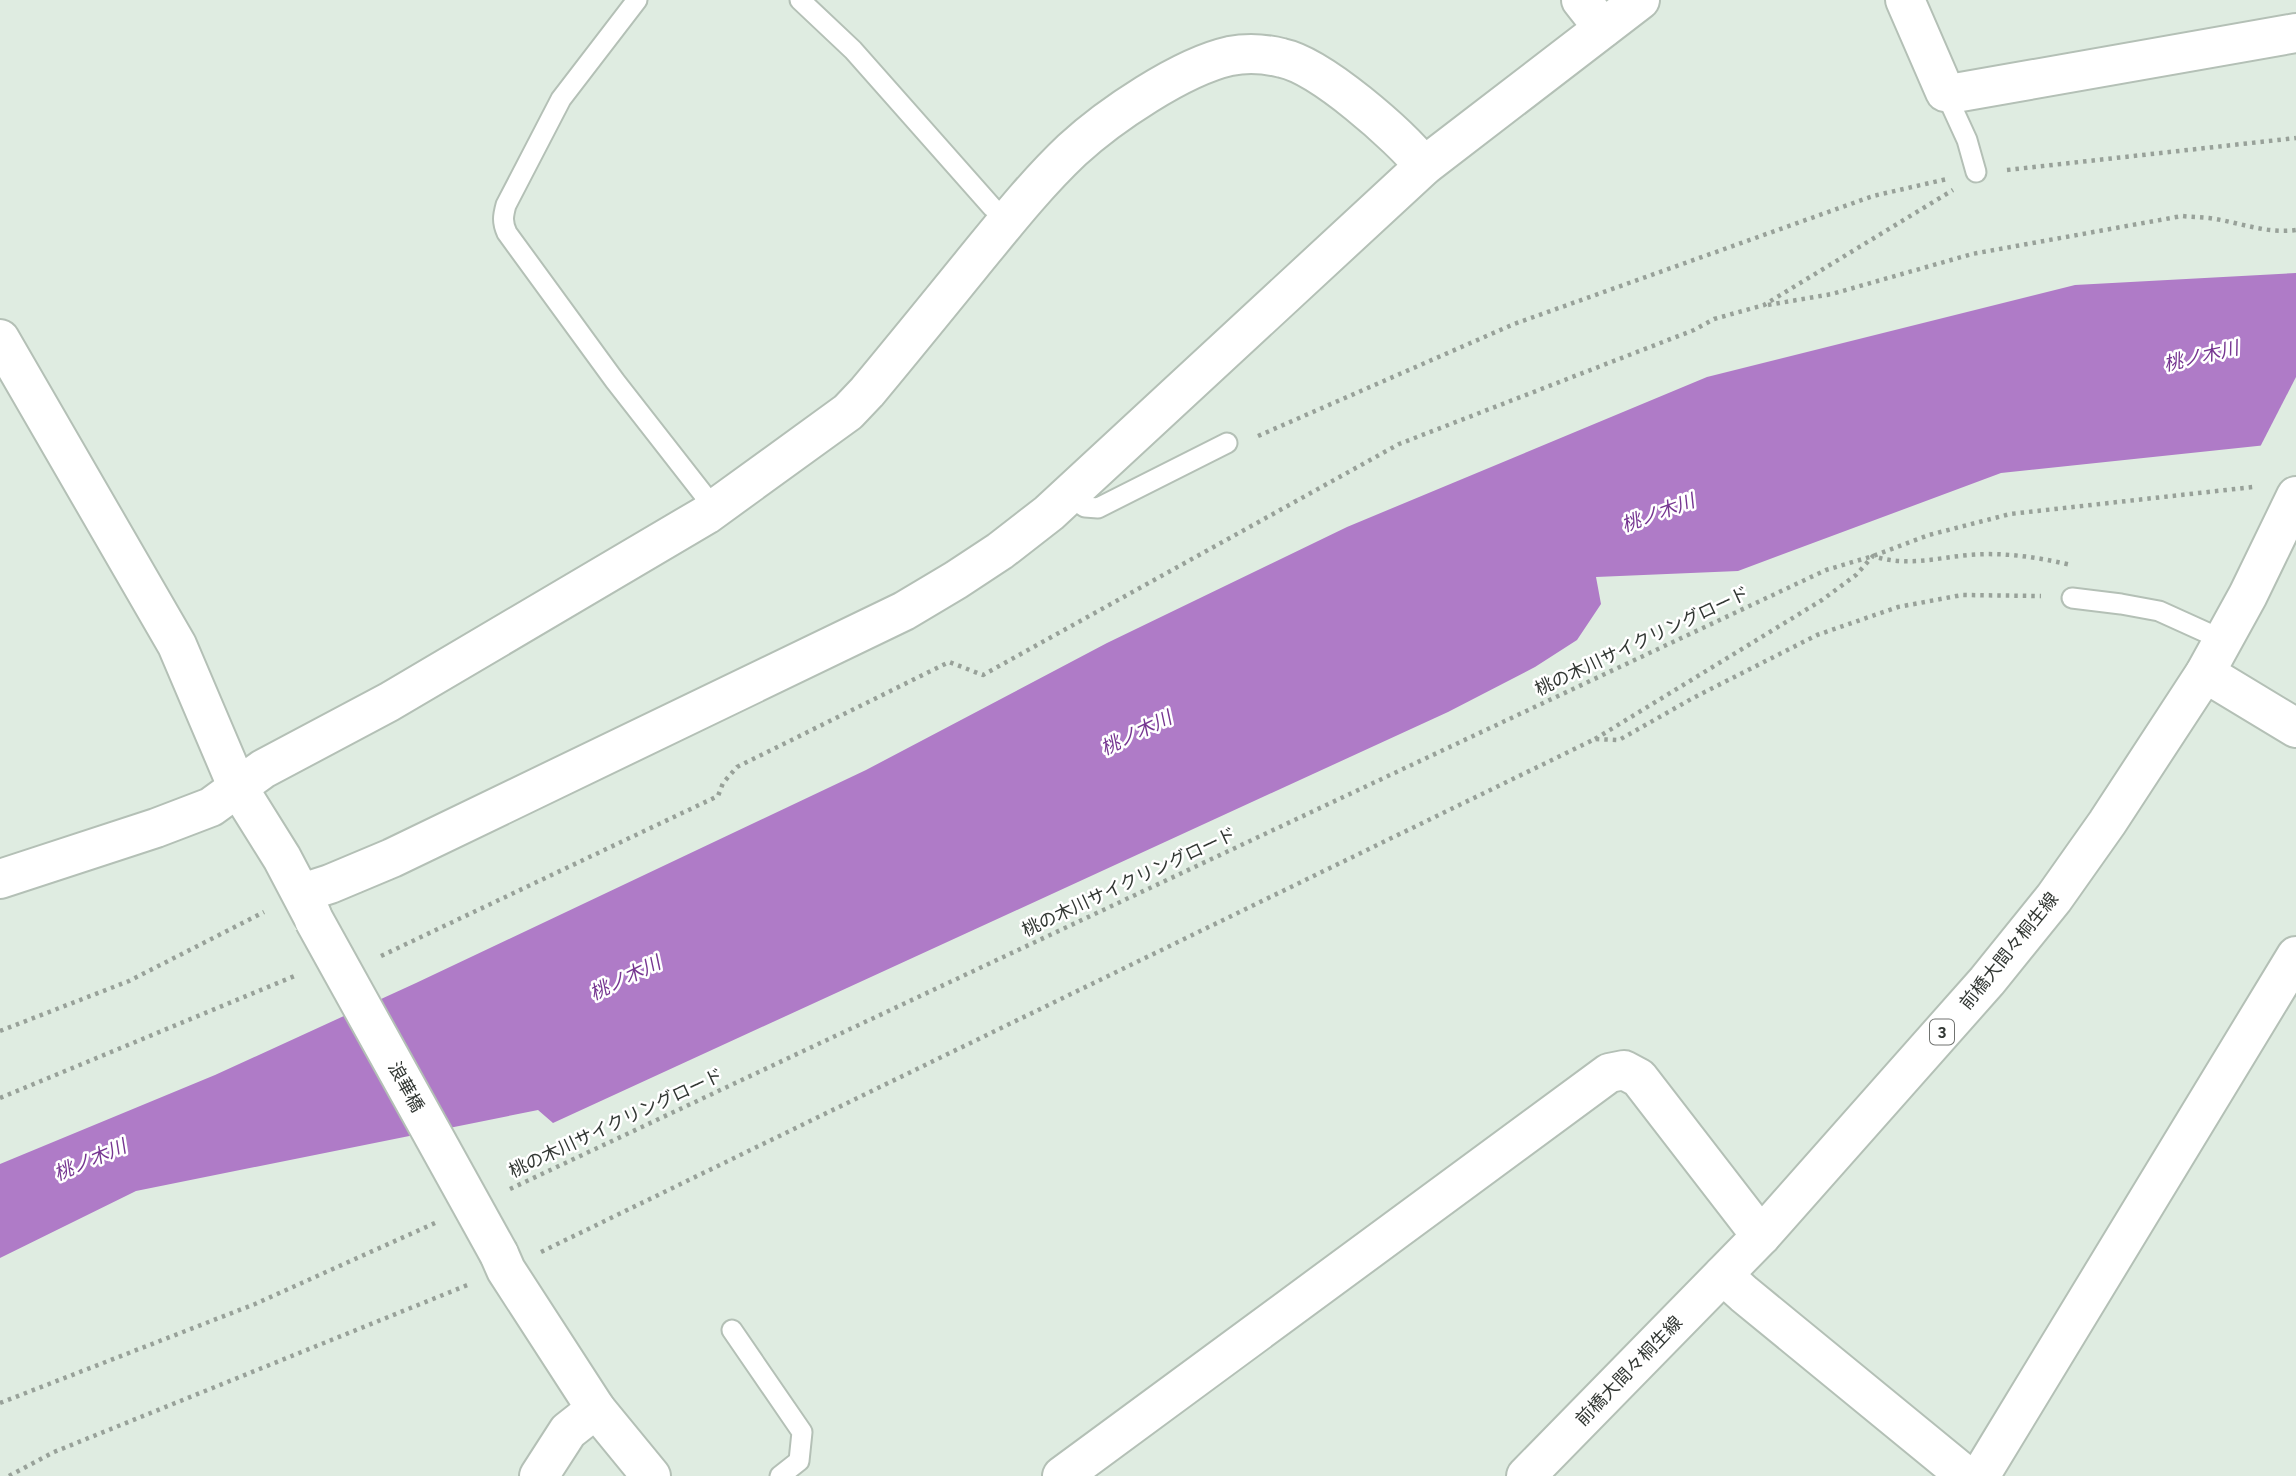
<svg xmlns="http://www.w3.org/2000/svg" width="2296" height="1476" viewBox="0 0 2296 1476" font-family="Figtree,'Noto Sans JP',sans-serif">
<rect width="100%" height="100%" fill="#dfece1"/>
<polygon fill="#af7bc7" points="2296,273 2296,442 2001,473 1738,571 1596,577 1601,604 1577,640 1535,667 1448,712 553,1123 538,1110 136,1191 0,1258 0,1164 215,1075 416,983 866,770 1107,643 1347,527 1707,377 2075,285"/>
<polygon fill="#dfece1" points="2296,377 2296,446 2259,449"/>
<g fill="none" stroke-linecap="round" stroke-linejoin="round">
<g stroke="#b4c0b6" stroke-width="23">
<g id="lane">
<path d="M637 0 561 99 506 205C503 216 502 222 507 233L615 381 715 509"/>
<polyline points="800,0 853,50 992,207 1008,220"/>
<polyline points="1945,92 1967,140 1976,172"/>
<polyline points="1068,496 1085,507 1098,508 1227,443"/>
<polyline points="2072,598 2121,604 2159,611 2223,640"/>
<polyline points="732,1330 802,1432 799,1461 780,1476"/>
</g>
</g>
<g stroke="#b4c0b6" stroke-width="42">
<g id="street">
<polyline points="1581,0 1603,28"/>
<polyline points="1905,0 1945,92 1955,93 2296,33"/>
<polyline points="0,339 177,645 237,786 282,858 312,915"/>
<path d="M0 879 156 828 211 807 263 769 389 702 706 515 848 412 867 392C902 350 936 308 971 265 1003 226 1035 185 1072 150 1109 116 1181 67 1230 56 1246 53 1266 54 1282 58 1321 66 1399 135 1424 166"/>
<polyline points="302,893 330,884 392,858 904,611 956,580 1000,551 1049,513 1424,166 1640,0"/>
<polyline points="499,1254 506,1270 596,1409 651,1476"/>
<polyline points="1723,1275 1744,1294 1966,1476"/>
<polyline points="539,1476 568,1431 596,1409"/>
<polyline points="1062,1476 1609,1073 1624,1070 1639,1078 1761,1236"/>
<polyline points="1980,1476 2296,956"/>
</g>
</g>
<g stroke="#b4c0b6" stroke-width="42">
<polyline id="secondary" points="2205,673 2296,728"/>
</g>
<g stroke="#b4c0b6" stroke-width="42">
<polyline id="primary" points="1526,1476 1761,1236 1987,981 2054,898 2107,823 2205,673 2248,595 2296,496"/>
</g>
<g stroke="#98a199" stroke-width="4.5" stroke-dasharray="3.5 5" stroke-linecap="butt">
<polyline points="2007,170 2296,138"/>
<path d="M1768 305 1832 294 1972 254 2182 216C2191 217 2200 217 2209 218 2239 222 2265 234 2296 230"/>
<polyline points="1258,436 1514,324 1873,196 1947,179"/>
<path d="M1595 739 1822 600 1856 575 1873 556C1907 567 1935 558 1969 555 2003 552 2037 557 2071 565"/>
<polyline points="381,956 718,796 723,783 737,767 949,662 983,675 1399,444 1694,330 1714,319 1764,305 1953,190"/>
<polyline points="0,1031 129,981 264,912"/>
<polyline points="0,1098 297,975"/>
<polyline points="510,1189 1826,570 1873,556 1929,535 2010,514 2253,487"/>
<polyline points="541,1252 1595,739 1619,740 1693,698 1817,635 1898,607 1962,595 2041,596"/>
<polyline points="0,1403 255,1304 435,1223"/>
<polyline points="9,1476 54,1452 470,1284"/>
</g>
<use href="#lane" stroke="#fff" stroke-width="19"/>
<use href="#street" stroke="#fff" stroke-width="38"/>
<use href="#secondary" stroke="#fff" stroke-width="38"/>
<use href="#primary" stroke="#fff" stroke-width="38"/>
<g stroke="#b4c0b6" stroke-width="42" stroke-linecap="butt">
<polyline id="street-bridge" points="314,920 499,1254"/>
</g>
<use href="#street-bridge" stroke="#fff" stroke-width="38"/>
</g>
<g text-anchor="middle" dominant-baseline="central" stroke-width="5" stroke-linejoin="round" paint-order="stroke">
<rect fill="#fff" stroke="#707370" stroke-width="2" x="1930" y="1019.5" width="24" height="25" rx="5"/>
<g font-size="16" font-weight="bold" fill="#323733">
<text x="1942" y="1032">3</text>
</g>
<g font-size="18" fill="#323733" stroke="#fff">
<text transform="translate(1642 641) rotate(-25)">桃の木川サイクリングロード</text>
<text transform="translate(1129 882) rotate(-25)">桃の木川サイクリングロード</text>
<text transform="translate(2009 951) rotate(-51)">前橋大間々桐生線</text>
<text transform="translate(406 1087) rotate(61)">浪華橋</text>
<text transform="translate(616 1123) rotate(-25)">桃の木川サイクリングロード</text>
<text transform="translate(1629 1371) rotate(-46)">前橋大間々桐生線</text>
</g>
<g font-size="19" font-style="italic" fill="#763691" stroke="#fff">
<text transform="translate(2201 356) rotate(-13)">桃ノ木川</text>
<text transform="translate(1658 513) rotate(-20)">桃ノ木川</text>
<text transform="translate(1136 733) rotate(-26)">桃ノ木川</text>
<text transform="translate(625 978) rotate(-26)">桃ノ木川</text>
<text transform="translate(90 1160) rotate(-23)">桃ノ木川</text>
</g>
</g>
</svg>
